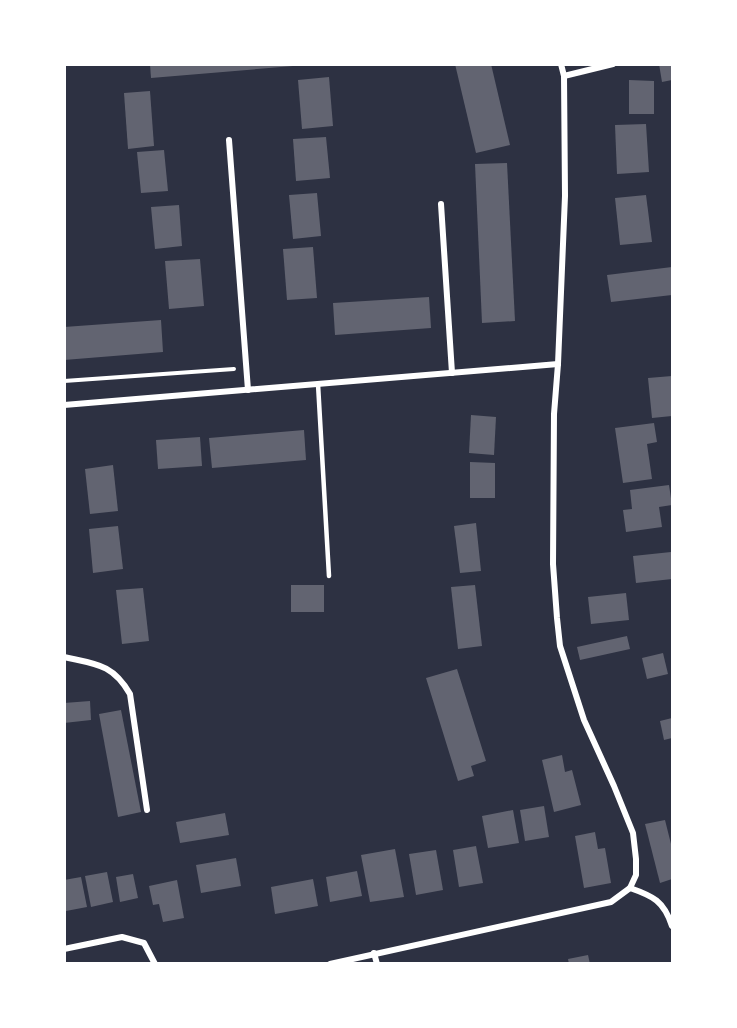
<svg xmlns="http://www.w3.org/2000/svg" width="737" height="1028" viewBox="0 0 737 1028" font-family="'PT Sans Narrow',sans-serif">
<rect width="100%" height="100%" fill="#2d3142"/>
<g fill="#626471">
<polygon points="150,64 292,64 293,66 151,78"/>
<polygon points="455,64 491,64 510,145 476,153"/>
<polygon points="659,64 672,64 672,80 662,82"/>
<polygon points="329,77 333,126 302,129 298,80"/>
<polygon points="629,80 654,81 654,114 629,114"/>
<polygon points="150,91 154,146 128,149 124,93"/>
<polygon points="646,124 649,172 617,174 615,125"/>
<polygon points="326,137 330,178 296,181 293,139"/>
<polygon points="164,150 168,191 141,193 137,152"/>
<polygon points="507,163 515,321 482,323 475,164"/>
<polygon points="317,193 321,236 293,239 289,195"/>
<polygon points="646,195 652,242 620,245 615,198"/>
<polygon points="179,205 182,246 155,249 151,207"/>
<polygon points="313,247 317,298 287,300 283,249"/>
<polygon points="200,259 204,306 169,309 165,261"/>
<polygon points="672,267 672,295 611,302 607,275"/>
<polygon points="429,297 431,328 335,335 333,303"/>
<polygon points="161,320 163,352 64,360 64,327"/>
<polygon points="672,376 672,416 652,418 648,378"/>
<polygon points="471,415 496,417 494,455 469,453"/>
<polygon points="654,423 657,442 647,444 652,479 623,483 615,428"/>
<polygon points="304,430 306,460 212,468 209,438"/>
<polygon points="200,437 202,466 158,469 156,440"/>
<polygon points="470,462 495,463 495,498 470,498"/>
<polygon points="113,465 118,511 90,514 85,469"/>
<polygon points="669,485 672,505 659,507 662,527 626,532 623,510 632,509 630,490"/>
<polygon points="476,523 481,571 460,573 454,526"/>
<polygon points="118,526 123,569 93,573 89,529"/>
<polygon points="671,552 672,579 636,583 633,556"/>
<rect x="291" y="585" width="33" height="27"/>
<polygon points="475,585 482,646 458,649 451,587"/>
<polygon points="143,588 149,641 122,644 116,590"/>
<polygon points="626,593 629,620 591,624 588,597"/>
<polygon points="627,636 630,649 580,660 577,647"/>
<polygon points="663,653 668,674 647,679 642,658"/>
<polygon points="457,669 486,761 471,766 474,776 458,781 426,678"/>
<polygon points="90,701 91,720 64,723 64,703"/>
<polygon points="121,710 141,812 118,817 99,714"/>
<polygon points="672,718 672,738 664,740 660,721"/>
<polygon points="562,755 565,772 572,770 581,805 554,812 542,760"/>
<polygon points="544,806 549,837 525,841 520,810"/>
<polygon points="513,810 519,843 488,848 482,816"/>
<polygon points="225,813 229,835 180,843 176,822"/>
<polygon points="665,820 672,848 672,879 660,883 645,824"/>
<polygon points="595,832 598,849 605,848 611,883 584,888 575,836"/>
<polygon points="476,846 483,883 459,887 453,850"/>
<polygon points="395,849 404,897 370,902 361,855"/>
<polygon points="436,850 443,890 416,895 409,854"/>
<polygon points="236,858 241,886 201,893 196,865"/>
<polygon points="357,871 362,896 330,902 326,877"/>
<polygon points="107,872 113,902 91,907 85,876"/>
<polygon points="133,874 138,898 120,902 116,877"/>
<polygon points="81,877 87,907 66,911 64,880"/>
<polygon points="313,879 318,906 275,914 271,887"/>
<polygon points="177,880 184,918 163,922 159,904 153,905 149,886"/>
<polygon points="588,955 590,964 569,964 568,959"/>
</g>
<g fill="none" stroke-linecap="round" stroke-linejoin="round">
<polyline stroke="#fff" stroke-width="4" points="64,381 234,369"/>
<polyline stroke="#fff" stroke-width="4.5" points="318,384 329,576"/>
<g stroke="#fff" stroke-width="6">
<path d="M561 64 564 76 565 196 558 364 554 414 553 564 557 618 560 646 584 720 614 786 633 833 636 859V875L630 888C653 896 664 901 672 926"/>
<polyline points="564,76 613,64"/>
<polyline points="229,140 248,390"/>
<polyline points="441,204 452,373"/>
<polyline points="64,405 558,364"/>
<path d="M64 657C96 664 113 664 130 694L147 810"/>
<polyline points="64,949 122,937 144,943 155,964"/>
<polyline points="374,953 377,964"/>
<polyline points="330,964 611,902 630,888"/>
</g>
</g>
<rect width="737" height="1028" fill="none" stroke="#ffffff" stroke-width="132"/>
</svg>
